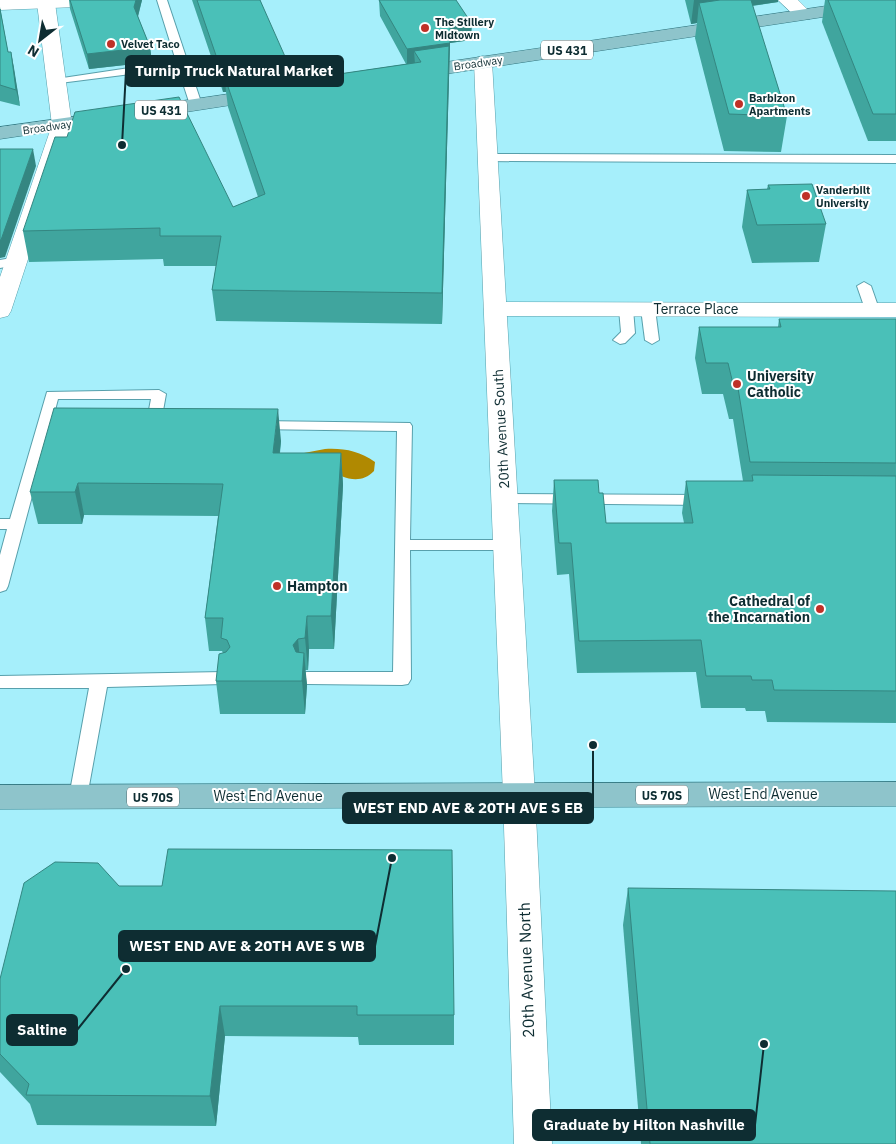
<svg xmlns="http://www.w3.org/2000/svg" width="896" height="1144" viewBox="0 0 896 1144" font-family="'IBM Plex Sans',sans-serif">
<rect width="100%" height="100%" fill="#a6effb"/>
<path fill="#b08901" d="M325 449C344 448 359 451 375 462L374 471C353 493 323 465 304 453Z"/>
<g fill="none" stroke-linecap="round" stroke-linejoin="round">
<g stroke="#58a0ac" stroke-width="2">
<g id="service">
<polygon points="157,0 167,0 202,105 200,107 192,107 190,105 178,68 52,84 52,80 56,79 176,61"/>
<polygon points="487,154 896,155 896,163 483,161 481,158 483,155"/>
<polygon points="17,257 22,258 24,261 22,264 0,268 0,260"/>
<polygon points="864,282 871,286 879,309 877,312 867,312 865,309 857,286"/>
<polygon points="626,305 633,309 635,333 625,343 620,344 613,340 621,332 619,309"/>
<polygon points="648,305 655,309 659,340 652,344 645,340 641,309"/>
<polygon points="159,390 166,394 161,422 164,426 157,431 148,429 146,426 151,399 58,399 8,586 6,590 0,592 0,555 7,529 0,529 0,519 10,519 47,392"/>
<polygon points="259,421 410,423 412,426 410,540 506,540 512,541 514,545 512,549 506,550 410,550 411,679 408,684 402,685 307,684 301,683 298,678 301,673 307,672 393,672 397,431 254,429 252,426"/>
<polygon points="504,494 706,495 711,496 714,500 711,504 706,505 499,503 496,499 499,495"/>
<polygon points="224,672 230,673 233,678 230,683 224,684 107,687 87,797 85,802 78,804 71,802 69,797 89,688 0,688 0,676"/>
</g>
</g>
<g stroke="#58a0ac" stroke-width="1">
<g id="minor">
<polygon points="39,0 53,0 55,3 72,125 11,311 8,316 0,318 0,277 52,125 37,3"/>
<polygon points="495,302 896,303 896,317 495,316 487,314 484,309 487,304"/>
</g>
</g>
<g stroke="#58a0ac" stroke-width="1">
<g id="secondary">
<polygon points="0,0 136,0 133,4 127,5 0,10"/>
<polygon points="778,0 798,0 813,15 810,19 798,19"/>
<polygon points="483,56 490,58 492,62 535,795 552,1144 514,1144 503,795 474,62 476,58"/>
</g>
</g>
<g stroke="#30757f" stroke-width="1">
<g id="primary">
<polygon points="867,0 896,0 896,6 412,79 405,77 403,73 405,69 412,67"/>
<polygon points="263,89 270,91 273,95 270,99 147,118 140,116 137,112 140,108 147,106"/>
<polygon points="107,112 114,114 117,118 114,122 0,139 0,127"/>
<polygon points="896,782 896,806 0,809 0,785"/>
</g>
</g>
<use href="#service" fill="#fff" fill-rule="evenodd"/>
<use href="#minor" fill="#fff" fill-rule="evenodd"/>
<use href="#secondary" fill="#fff" fill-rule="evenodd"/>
<use href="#primary" fill="#8ec4cb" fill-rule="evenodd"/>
</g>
<g fill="#40a59e">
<polygon points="69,0 142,0 138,17 150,47 152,62 89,69 70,9"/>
<polygon points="192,0 260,0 288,69 298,80 406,64 380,16 379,0 471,40 450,43 442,324 216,321 212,290 216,266 164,266 163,259 29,262 23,231 233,207 258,197 228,107 226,92 223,92"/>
<polygon points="685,0 778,0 778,2 752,6 787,116 781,152 724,151 695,38 697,23 691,24"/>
<polygon points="825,0 896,0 896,141 868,141 822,22"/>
<polygon points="0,7 8,52 11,52 20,106 0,101"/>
<polygon points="768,185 826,224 819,262 752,263 742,227 747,190 767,189"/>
<polygon points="779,319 896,319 896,723 767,722 765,711 746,711 745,708 701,708 696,672 577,673 569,574 557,575 552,511 554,480 599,493 606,523 684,523 682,513 686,481 743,481 733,419 729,419 723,394 702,394 695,358 699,327 778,327"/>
<polygon points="281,441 280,453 341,453 343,485 334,649 309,649 308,670 305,670 307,685 305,714 220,714 216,681 223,653 222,651 209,651 205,618 218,516 84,515 82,524 38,524 30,492"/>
<polygon points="119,886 454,1015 454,1045 359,1045 358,1037 225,1036 216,1126 37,1125 30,1104 0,1072 0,979"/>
<polygon points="628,888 896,1144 641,1144 623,925"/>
</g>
<g fill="#348681">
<polygon points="136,0 142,0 136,23 134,7"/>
<polygon points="694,0 778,0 778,2 742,7 699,3 697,23 691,24"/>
<polygon points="472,24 471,40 450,43 442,324 442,293 421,62 414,51 415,64 407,65 407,49 450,27"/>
<polygon points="150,47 152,62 89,69 87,54"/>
<polygon points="11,52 14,68 20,106 16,90"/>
<polygon points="287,61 289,83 225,78 226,92 223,92 221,70"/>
<polygon points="33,149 36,166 5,257 0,258 0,240"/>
<polygon points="278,409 281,441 276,485 273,453"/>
<polygon points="341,453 343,485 334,649 331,616"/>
<polygon points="78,483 84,515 82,524 75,492"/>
<polygon points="307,616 309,649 308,670 305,638"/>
<polygon points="298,639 301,671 293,645"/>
<polygon points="304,653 307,685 305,714 302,681"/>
<polygon points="220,1006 225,1036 216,1126 210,1096"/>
</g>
<g fill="#4ac0b8" stroke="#348681">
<polygon points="70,0 136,0 134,7 150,47 87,54"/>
<polygon points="197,0 260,0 287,61 221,70"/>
<polygon points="379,0 456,0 472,24 450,27 450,43 407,49"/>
<polygon points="720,0 751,0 787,116 729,114 699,3"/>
<polygon points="828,0 896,0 896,114 873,114"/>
<polygon points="0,9 8,52 11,52 16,90 0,85"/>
<polygon points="449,46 442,293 212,290 221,236 160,236 160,228 23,231 55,137 67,137 75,112 179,97 233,207 265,194 225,78 293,68 298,80 421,62 414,51"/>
<polygon points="0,149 33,149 1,240 0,240"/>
<polygon points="812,184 826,224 757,225 747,190 770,189 768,185"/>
<polygon points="779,319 896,319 896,463 750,462 738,388 734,388 728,363 706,363 699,327 781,327"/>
<polygon points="54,408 278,409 273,453 341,453 331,616 307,616 305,638 298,639 293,645 296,652 304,653 302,681 216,681 219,654 226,652 230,647 227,640 221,638 223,618 205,618 223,484 78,483 75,492 30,492"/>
<polygon points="752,475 896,476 896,691 774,690 772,680 752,680 751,676 706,676 701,640 579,641 571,543 559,543 554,480 598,480 599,493 603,493 606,523 693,523 686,481 753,481"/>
<polygon points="168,849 452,850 454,1015 357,1015 357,1006 220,1006 210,1096 26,1095 29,1084 0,1054 0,979 24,883 55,862 98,863 119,886 162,886"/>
<polygon points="628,888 896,891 896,1144 650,1144"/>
</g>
<g fill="#bf3127" stroke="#fff" stroke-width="2">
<circle cx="425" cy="28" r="5"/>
<circle cx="111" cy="44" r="5"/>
<circle cx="739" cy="104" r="5"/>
<circle cx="806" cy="196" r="5"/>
<circle cx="737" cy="384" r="5"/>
<circle cx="277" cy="586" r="5"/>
<circle cx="820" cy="609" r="5"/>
</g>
<g text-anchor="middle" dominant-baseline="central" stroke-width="4" stroke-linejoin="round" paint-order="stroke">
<g font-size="11" font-weight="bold" fill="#0e2d32" stroke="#fff" text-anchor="start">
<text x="435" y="22">The Stillery<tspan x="435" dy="13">Midtown</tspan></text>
<text x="121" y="44">Velvet Taco</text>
<text x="749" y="98">Barbizon<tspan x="749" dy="13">Apartments</tspan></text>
<text x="816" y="190">Vanderbilt<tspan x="816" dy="13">University</tspan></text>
</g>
<g font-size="11" fill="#0e2d32" stroke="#fff">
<text transform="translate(478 63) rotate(-8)">Broadway</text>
<text transform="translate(47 127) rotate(-8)">Broadway</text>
</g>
<g fill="#fff" stroke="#566c70" stroke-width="1">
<rect x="541" y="40.5" width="52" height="19" rx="4"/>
<rect x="135" y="100.5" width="52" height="19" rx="4"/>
<rect x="636" y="785.5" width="52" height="19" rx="4"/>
<rect x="127" y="787.5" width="52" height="19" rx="4"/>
</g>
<g font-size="12" font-weight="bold" fill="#0e2d32">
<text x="567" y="50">US 431</text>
<text x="161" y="110">US 431</text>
<text x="662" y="795">US 70S</text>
<text x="153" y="797">US 70S</text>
</g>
<g font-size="14" fill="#0e2d32" stroke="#fff">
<text x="696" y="309">Terrace Place</text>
<text transform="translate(501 429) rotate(-93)">20th Avenue South</text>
<text x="763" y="794">West End Avenue</text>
<text x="268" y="796">West End Avenue</text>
</g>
<g font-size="14" font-weight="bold" fill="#0e2d32" stroke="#fff" text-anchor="start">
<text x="747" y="376">University<tspan x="747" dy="16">Catholic</tspan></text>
<text x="287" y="586">Hampton</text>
<text x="810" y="601" text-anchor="end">Cathedral of<tspan x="810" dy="16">the Incarnation</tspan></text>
</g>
<g font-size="16" fill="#0e2d32" stroke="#fff">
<text transform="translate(526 970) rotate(-92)">20th Avenue North</text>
</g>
</g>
<path fill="none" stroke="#0e2d32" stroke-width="2" d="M122 145L126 71M593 745L593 808M392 858L375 946M126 969L77 1030M764 1044L755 1125"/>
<g fill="#0e2d32" stroke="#fff" stroke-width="2">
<circle cx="122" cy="145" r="5"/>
<circle cx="593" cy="745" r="5"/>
<circle cx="392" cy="858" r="5"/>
<circle cx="126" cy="969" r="5"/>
<circle cx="764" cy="1044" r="5"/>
</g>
<g fill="#0e2d32" stroke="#0e2d32" stroke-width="2">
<rect x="126" y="56" width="217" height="30" rx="5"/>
<rect x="343" y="793" width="250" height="30" rx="5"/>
<rect x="119" y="931" width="256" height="30" rx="5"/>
<rect x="7" y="1015" width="70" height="30" rx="5"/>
<rect x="533" y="1110" width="222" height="30" rx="5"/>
</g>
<g font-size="15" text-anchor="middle" font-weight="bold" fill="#fff">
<text x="234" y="76">Turnip Truck Natural Market</text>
<text x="468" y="813">WEST END AVE &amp; 20TH AVE S EB</text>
<text x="247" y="951">WEST END AVE &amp; 20TH AVE S WB</text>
<text x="42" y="1035">Saltine</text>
<text x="644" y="1130">Graduate by Hilton Nashville</text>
</g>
<g transform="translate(40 40) rotate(211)" stroke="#ffffff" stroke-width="4" paint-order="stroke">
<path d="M0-4L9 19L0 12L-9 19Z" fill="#0e2d32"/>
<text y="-8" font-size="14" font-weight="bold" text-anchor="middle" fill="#0e2d32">N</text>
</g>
</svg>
